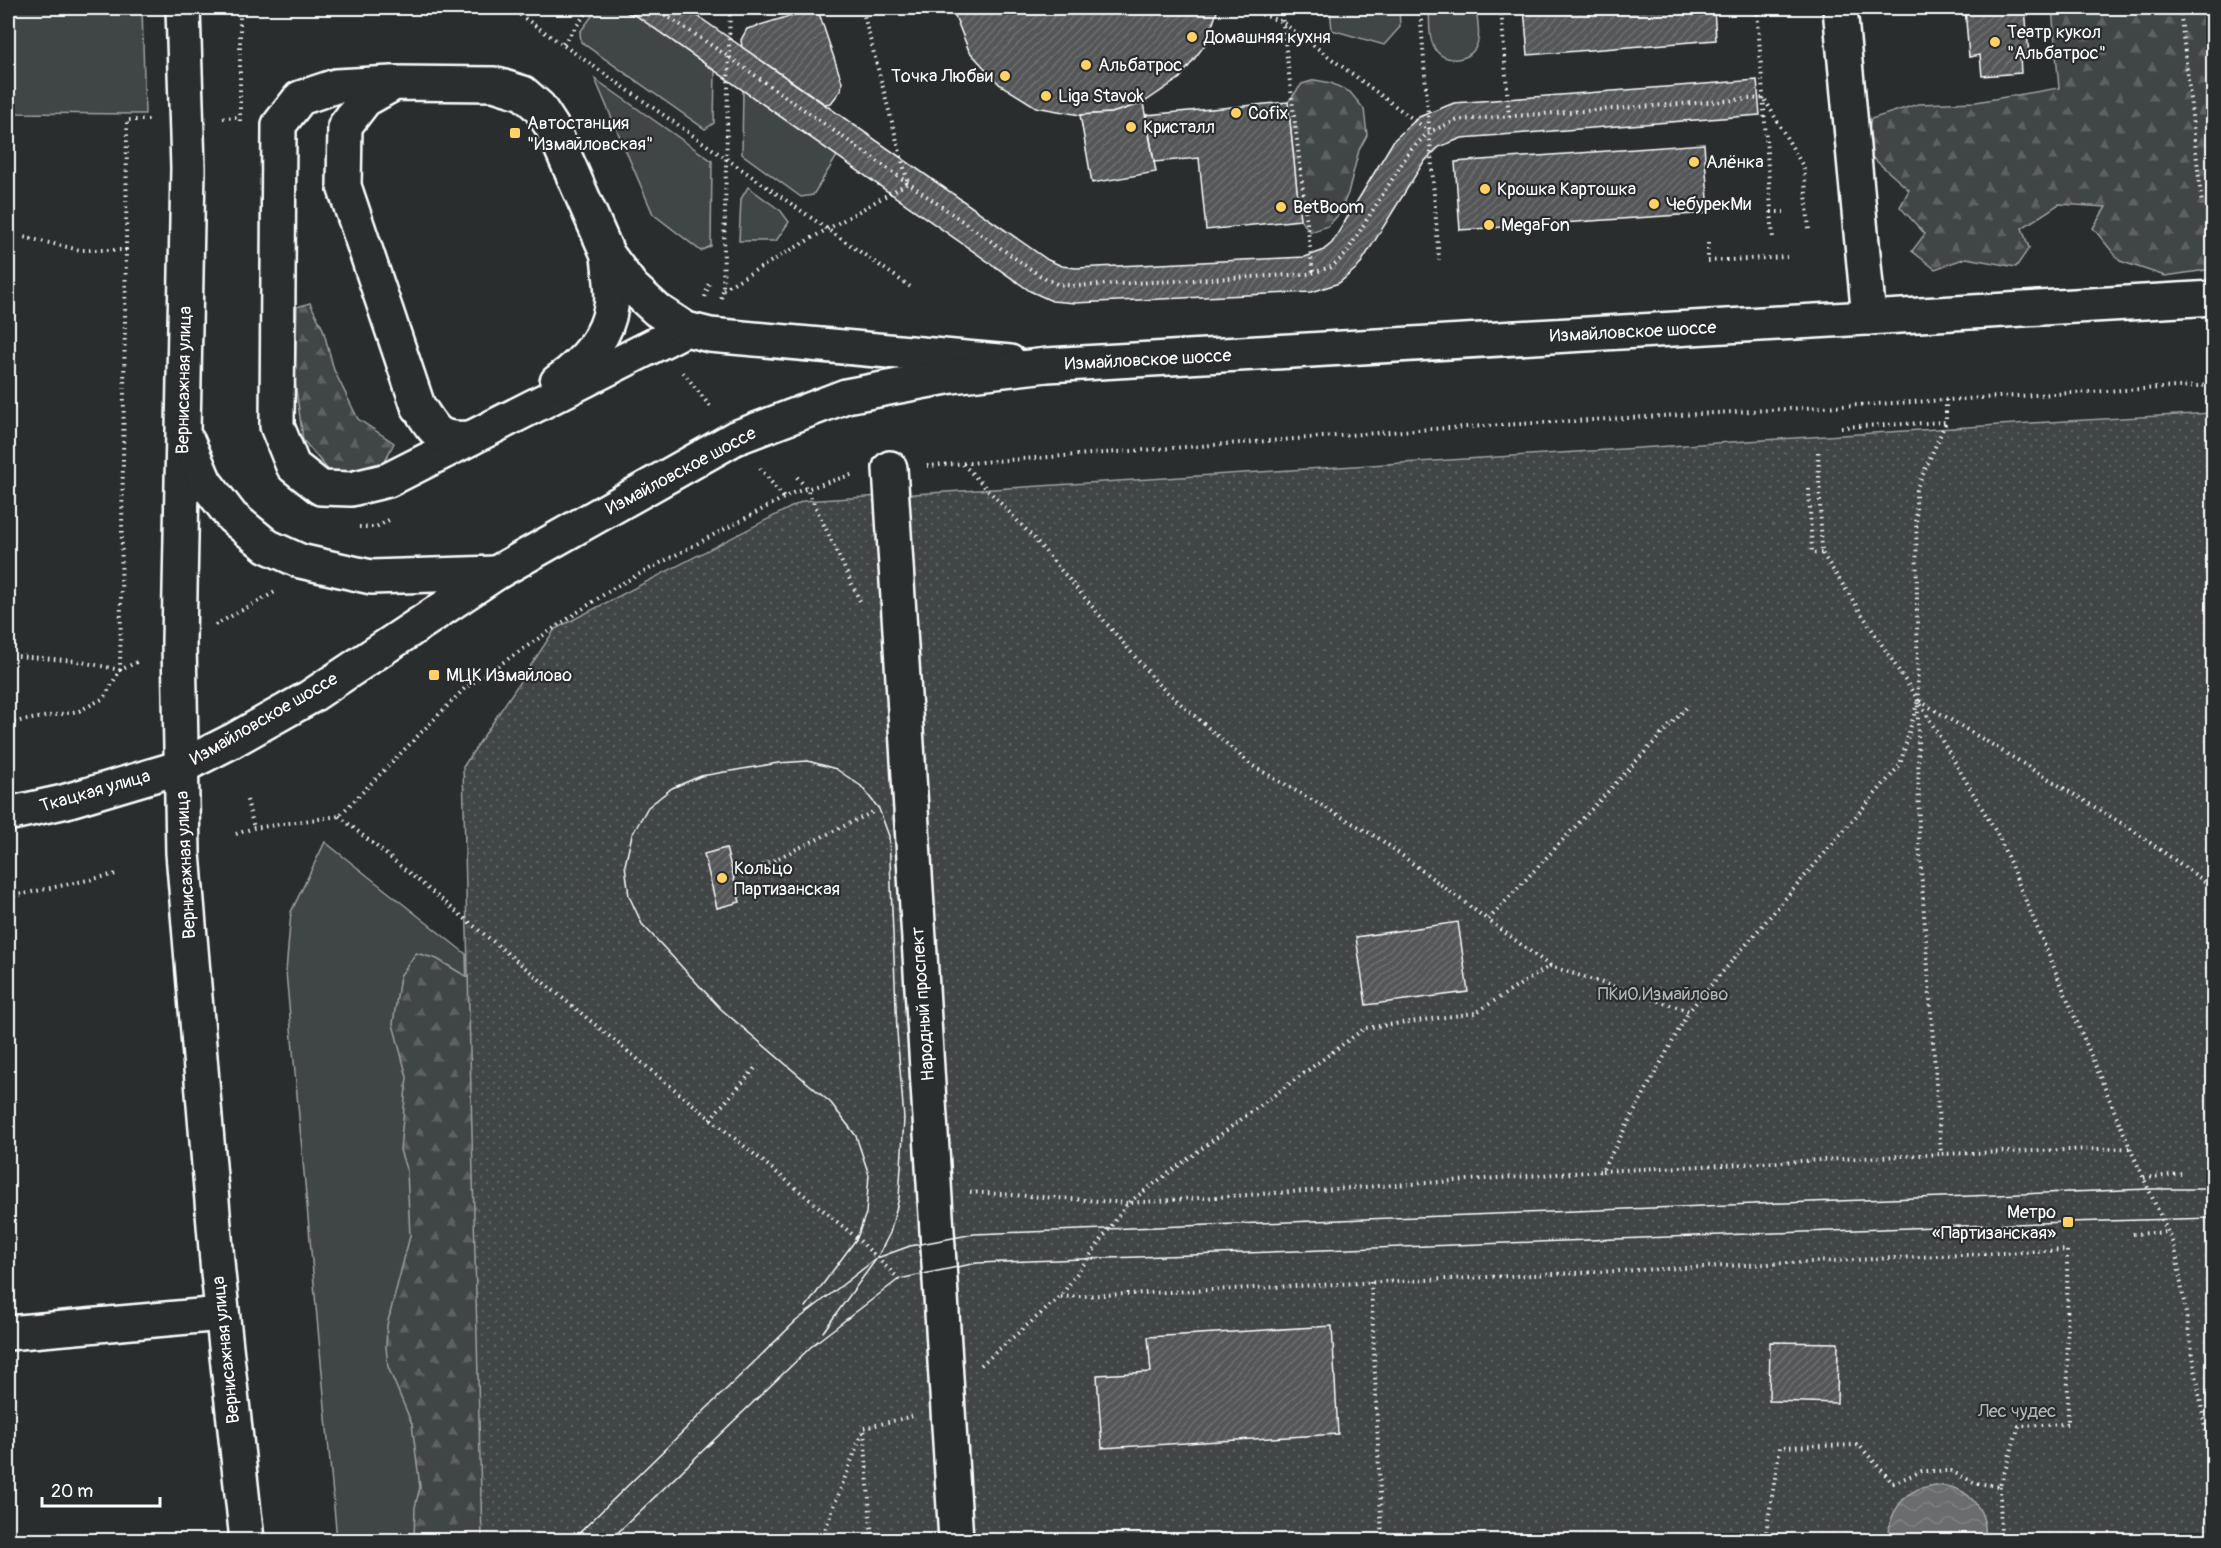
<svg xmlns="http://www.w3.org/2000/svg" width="2221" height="1548" viewBox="0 0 2221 1548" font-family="Pangolin,sans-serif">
<defs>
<pattern id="forest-firs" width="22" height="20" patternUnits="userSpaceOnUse" patternTransform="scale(1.5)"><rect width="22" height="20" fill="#414445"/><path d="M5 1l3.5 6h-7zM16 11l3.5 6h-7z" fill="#5e6061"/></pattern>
<pattern id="park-dots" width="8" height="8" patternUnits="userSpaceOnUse" patternTransform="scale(1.5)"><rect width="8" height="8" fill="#414445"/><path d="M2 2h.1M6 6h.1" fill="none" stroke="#5e6061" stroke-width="1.8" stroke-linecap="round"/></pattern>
<pattern id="water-waves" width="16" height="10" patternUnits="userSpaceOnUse" patternTransform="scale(1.5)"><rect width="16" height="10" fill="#6a6c6d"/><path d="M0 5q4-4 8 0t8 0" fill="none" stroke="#808283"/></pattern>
<pattern id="building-hatch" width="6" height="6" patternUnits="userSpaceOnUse" patternTransform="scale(1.5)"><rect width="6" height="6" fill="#555758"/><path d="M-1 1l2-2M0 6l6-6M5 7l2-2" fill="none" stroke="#6e7071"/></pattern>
</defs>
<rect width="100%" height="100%" fill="#2a2d2e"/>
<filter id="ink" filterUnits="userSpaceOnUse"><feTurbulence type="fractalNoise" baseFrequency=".0167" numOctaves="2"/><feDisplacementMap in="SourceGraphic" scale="12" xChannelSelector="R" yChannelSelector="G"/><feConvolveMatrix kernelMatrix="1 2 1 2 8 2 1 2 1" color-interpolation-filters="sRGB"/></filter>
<g filter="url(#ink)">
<g fill="#414445" stroke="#a0a2a2" stroke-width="1.5">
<polygon points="8,8 142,8 145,114 8,113"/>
<polygon points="598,8 617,8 638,17 715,71 714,123 705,129 581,42 580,32"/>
<polygon points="1330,8 1399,8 1400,27 1384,45 1332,30"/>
<path d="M1429 8H1440L1444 12 1453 14 1464 8H1476C1477 17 1480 31 1478 40 1475 63 1441 66 1433 45 1428 35 1430 18 1429 8Z"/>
<polygon points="595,79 712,161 711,246 701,251 653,214"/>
<polygon points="743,90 837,156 813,195 801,197 742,154"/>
<polygon points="748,187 781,211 789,222 776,241 739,241 741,199"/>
<polygon points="325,842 466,954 482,1540 337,1540 286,972 291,912"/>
</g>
<g fill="url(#forest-firs)" stroke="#a0a2a2" stroke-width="1.5">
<polygon points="2052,8 2213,8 2213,269 2165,276 2120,261 2093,228 2106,207 2059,204 2022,228 2029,248 2016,267 1966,258 1935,269 1912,251 1925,234 1900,207 1909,190 1865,151 1871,119 1918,104 1976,102 2059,88"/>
<polygon points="1315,80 1331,83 1350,92 1364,109 1367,135 1359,150 1348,193 1339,214 1328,226 1311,232 1300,220 1288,102 1302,84"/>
<polygon points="310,303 323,329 334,370 358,419 394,443 378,474 363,479 330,472 303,440 295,381 297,307"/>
<polygon points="416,953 437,959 474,981 548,1540 414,1540 415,1507 420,1487 412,1424 388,1367 386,1347 387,1325 410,1236 407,1172 400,1150 407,1077 393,1024 400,976"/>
</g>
<polygon fill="url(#park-dots)" stroke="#a0a2a2" stroke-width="1.5" points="2213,413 2213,1540 482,1540 463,767 555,629 803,501 2031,423"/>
<path fill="url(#water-waves)" stroke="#a6a7a7" stroke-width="1.5" d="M1935 1485C1941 1486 1948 1486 1954 1488 1976 1495 1988 1518 1985 1540H1890C1886 1521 1898 1500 1916 1490 1921 1487 1929 1487 1935 1485Z"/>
<g fill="url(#building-hatch)" stroke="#fff" stroke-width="1.5">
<polygon points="617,8 686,8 1048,260 1062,266 1076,268 1305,257 1322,251 1332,243 1394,140 1419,117 1454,103 1757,80 1760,115 1462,138 1439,147 1423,163 1359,266 1339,283 1312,292 1075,303 1052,301 1030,291 638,17"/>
<polygon points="952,8 1218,8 1207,42 1180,78 1143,103 1112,113 1080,115 1036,107 999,84 969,51"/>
<polygon points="1440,8 1464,8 1453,14 1444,12"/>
<polygon points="1524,8 1714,8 1716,40 1528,55"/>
<polygon points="1965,8 2025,8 2029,55 2020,56 2021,73 1982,76 1980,55 1969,57"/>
<polygon points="806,11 814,11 820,16 842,82 841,90 831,103 825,104 742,47 741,40 747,29"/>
<polygon points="1288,102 1300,220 1206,230 1199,158 1154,162 1146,115"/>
<polygon points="1143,103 1156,172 1092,183 1080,115 1112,113"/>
<polygon points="1704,144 1709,213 1460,230 1455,162"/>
<polygon points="726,848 740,902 717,908 704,854"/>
<polygon points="1458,922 1468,992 1366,1005 1356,937"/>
<polygon points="1332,1326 1338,1434 1102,1448 1097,1375 1151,1372 1148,1337"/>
<polygon points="1770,1342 1838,1343 1837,1403 1769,1401"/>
</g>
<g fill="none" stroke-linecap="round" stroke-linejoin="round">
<g stroke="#fff" stroke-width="38">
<g id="minor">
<polyline points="1840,8 1869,318"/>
<polyline points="392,83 336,86 300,98 279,125 277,426 293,466 321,488 351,489 388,480 686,329"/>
<path d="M557 382C582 364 607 339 611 307 614 291 609 271 608 255"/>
<path d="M471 438C437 440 436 433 418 406L344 186 345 126 365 100 395 83 494 84 523 93 539 107 552 127 608 255 632 287 657 310 686 329 710 335 1010 362"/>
<polyline points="890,468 956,1540"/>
<polyline points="8,1333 222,1314"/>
</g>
</g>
<g stroke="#fff" stroke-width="38">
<g id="major">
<polyline points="183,8 188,168 179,642 183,853 218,1273 247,1540"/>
<polyline points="188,442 205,482 232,517 267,546 300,561 371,577 496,573"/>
<polyline points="8,814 63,802 181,767 232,741 310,697 496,573 735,438 846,396 952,376 1047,365 2214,298"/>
</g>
</g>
<g stroke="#fff" stroke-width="4" stroke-dasharray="1.5 4.5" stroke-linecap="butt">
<polyline points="510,8 912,288"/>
<polyline points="655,8 729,57 1039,275 1057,284 1076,286 1309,274 1331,267 1345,255 1409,152 1429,132 1458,120 1764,98 1804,168 1809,231"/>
<polyline points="1245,8 1282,22 1429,131"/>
<polyline points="1281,8 1313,273"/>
<polyline points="1420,8 1439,260"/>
<polyline points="1501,8 1509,117"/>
<polyline points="1757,8 1773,239"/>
<polyline points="2180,8 2202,205"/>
<polyline points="563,44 590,8"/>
<polyline points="223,118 240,117"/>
<polyline points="240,121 240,8"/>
<polyline points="1771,212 1784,212"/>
<polyline points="1708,243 1708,261 1787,257"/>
<polyline points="126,250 127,120 150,120"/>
<polyline points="723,289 908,183 862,8"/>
<polyline points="705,297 709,283"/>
<polyline points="721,298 723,289 730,8"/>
<polyline points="683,372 712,409"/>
<polyline points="1841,427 1946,422 1946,400"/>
<polyline points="1818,452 1822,553 1918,700 1999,837 2130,1148 1941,1154 1919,842 1916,490 1946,422"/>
<polyline points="963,464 1032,536 1159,685 1251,765 1380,839 1488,920"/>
<polyline points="927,466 1431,429 2214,385"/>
<polyline points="760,468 784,498"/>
<polyline points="797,477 807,489 860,601"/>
<polyline points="1809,489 1812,553 1822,553"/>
<polyline points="359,527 376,527 389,520"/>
<polyline points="215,625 277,591"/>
<polyline points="18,656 77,661 120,670 137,662"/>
<polyline points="8,723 79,711 104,698 120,670 126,250 80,250 23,237"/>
<polyline points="247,800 254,828"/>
<polyline points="339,816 857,1238 899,1279 903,1280"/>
<polyline points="236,834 254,828 339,816 465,688 615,587 793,493 854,474"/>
<polyline points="741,876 875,811"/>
<polyline points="8,897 116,874"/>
<polyline points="1550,966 1488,920 1687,707"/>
<polyline points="710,1119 758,1065"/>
<polyline points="2130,1148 2175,1248 2214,1482"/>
<polyline points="1602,1171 1941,1154"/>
<polyline points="2144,1178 2181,1174"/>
<polyline points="970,1192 1128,1203 1602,1171 1689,1011"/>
<polyline points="2133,1234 2168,1232"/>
<polyline points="1371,1282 1382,1540"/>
<polyline points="1061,1297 2067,1250 2068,1424 2019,1426 2000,1486 1975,1483 1951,1471 1922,1471 1893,1483 1859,1445 1780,1447 1765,1539 1697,1540"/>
<polyline points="981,1365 1060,1297 1128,1203 1365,1028 1475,1013 1550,966 1689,1011 1900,765 1918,700 2131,829 2214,888"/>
<polyline points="864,1431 872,1540"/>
<polyline points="2000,1486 2001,1540"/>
<polyline points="821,1540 864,1428 913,1416"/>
</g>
<use href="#minor" stroke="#2a2d2e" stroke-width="33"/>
<use href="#major" stroke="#2a2d2e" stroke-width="33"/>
<g stroke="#fff" stroke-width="1.5">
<polyline points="806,1307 857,1238 866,1213 869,1175 856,1136 831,1103 721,1009 642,924 629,896 625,865 632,835 648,807 672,788 701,776 778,763 808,761 836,769 861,786 879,809 889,836 897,1032 904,1119 899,1198 890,1233 877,1258 823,1332"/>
<polyline points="572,1540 796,1321 877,1258 910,1246 974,1234 2149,1189 2214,1189"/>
<polyline points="610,1540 814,1344 899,1279 977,1263 2068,1222 2214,1218"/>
</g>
</g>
</g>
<g fill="#ffd166" stroke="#2a2d2e" stroke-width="2">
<circle cx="1192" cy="37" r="6"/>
<circle cx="1995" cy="42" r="6"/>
<circle cx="1086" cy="65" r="6"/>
<circle cx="1005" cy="76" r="6"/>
<circle cx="1046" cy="96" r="6"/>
<circle cx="1236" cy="113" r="6"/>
<circle cx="1131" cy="127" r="6"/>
<rect x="509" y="127" width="12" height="12" rx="3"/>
<circle cx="1694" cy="162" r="6"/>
<circle cx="1485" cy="189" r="6"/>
<circle cx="1654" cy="204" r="6"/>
<circle cx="1281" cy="207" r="6"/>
<circle cx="1489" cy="225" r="6"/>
<rect x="428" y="669" width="12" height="12" rx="3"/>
<circle cx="722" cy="878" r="6"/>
<rect x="2062" y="1216" width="12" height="12" rx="3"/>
</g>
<g text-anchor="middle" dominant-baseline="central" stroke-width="4.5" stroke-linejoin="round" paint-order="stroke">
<g font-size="18" fill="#fff" stroke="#2a2d2e" text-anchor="start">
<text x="2007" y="32">Театр кукол<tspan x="2007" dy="21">"Альбатрос"</tspan></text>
<text x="1204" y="37">Домашняя кухня</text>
<text x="1098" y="65">Альбатрос</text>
<text x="993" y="76" text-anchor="end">Точка Любви</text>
<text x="1058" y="96">Liga Stavok</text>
<text x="1248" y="113">Cofix</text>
<text x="527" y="123">Автостанция<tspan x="527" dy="21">"Измайловская"</tspan></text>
<text x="1143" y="127">Кристалл</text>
<text x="1706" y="162">Алёнка</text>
<text x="1497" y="189">Крошка Картошка</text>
<text x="1666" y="204">ЧебурекМи</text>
<text x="1293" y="207">BetBoom</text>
<text x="1501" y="225">MegaFon</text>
<text x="446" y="675">МЦК Измайлово</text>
<text x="734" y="868">Кольцо<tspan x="734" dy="21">Партизанская</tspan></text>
<text x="2056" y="1212" text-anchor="end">Метро<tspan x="2056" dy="21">«Партизанская»</tspan></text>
</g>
<g font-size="18" fill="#fff" stroke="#2a2d2e">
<text transform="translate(1633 332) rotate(-3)">Измайловское шоссе</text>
<text transform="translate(1148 360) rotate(-3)">Измайловское шоссе</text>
<text transform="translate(184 380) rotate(-89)">Вернисажная улица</text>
<text transform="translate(681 471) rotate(-28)">Измайловское шоссе</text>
<text transform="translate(264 719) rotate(-30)">Измайловское шоссе</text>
<text transform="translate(95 791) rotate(-16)">Ткацкая улица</text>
<text transform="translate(186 865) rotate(-93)">Вернисажная улица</text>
<text transform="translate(923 1004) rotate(-94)">Народный проспект</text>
<text transform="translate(226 1350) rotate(-96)">Вернисажная улица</text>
</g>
<g font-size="18" fill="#b3b4b5" stroke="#2a2d2e">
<text x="1663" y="994">ПКиО Измайлово</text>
<text x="2017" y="1411">Лес чудес</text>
</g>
</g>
<rect width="2221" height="1548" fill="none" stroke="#2a2d2e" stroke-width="30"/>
<rect x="15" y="15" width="2191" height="1518" fill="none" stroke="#fff" stroke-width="2" filter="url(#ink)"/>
<path d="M42 1497v9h118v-9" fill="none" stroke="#ffffff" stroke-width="3"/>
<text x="51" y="1497" font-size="18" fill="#ffffff" stroke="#2a2d2e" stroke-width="4.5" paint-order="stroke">20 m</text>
</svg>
